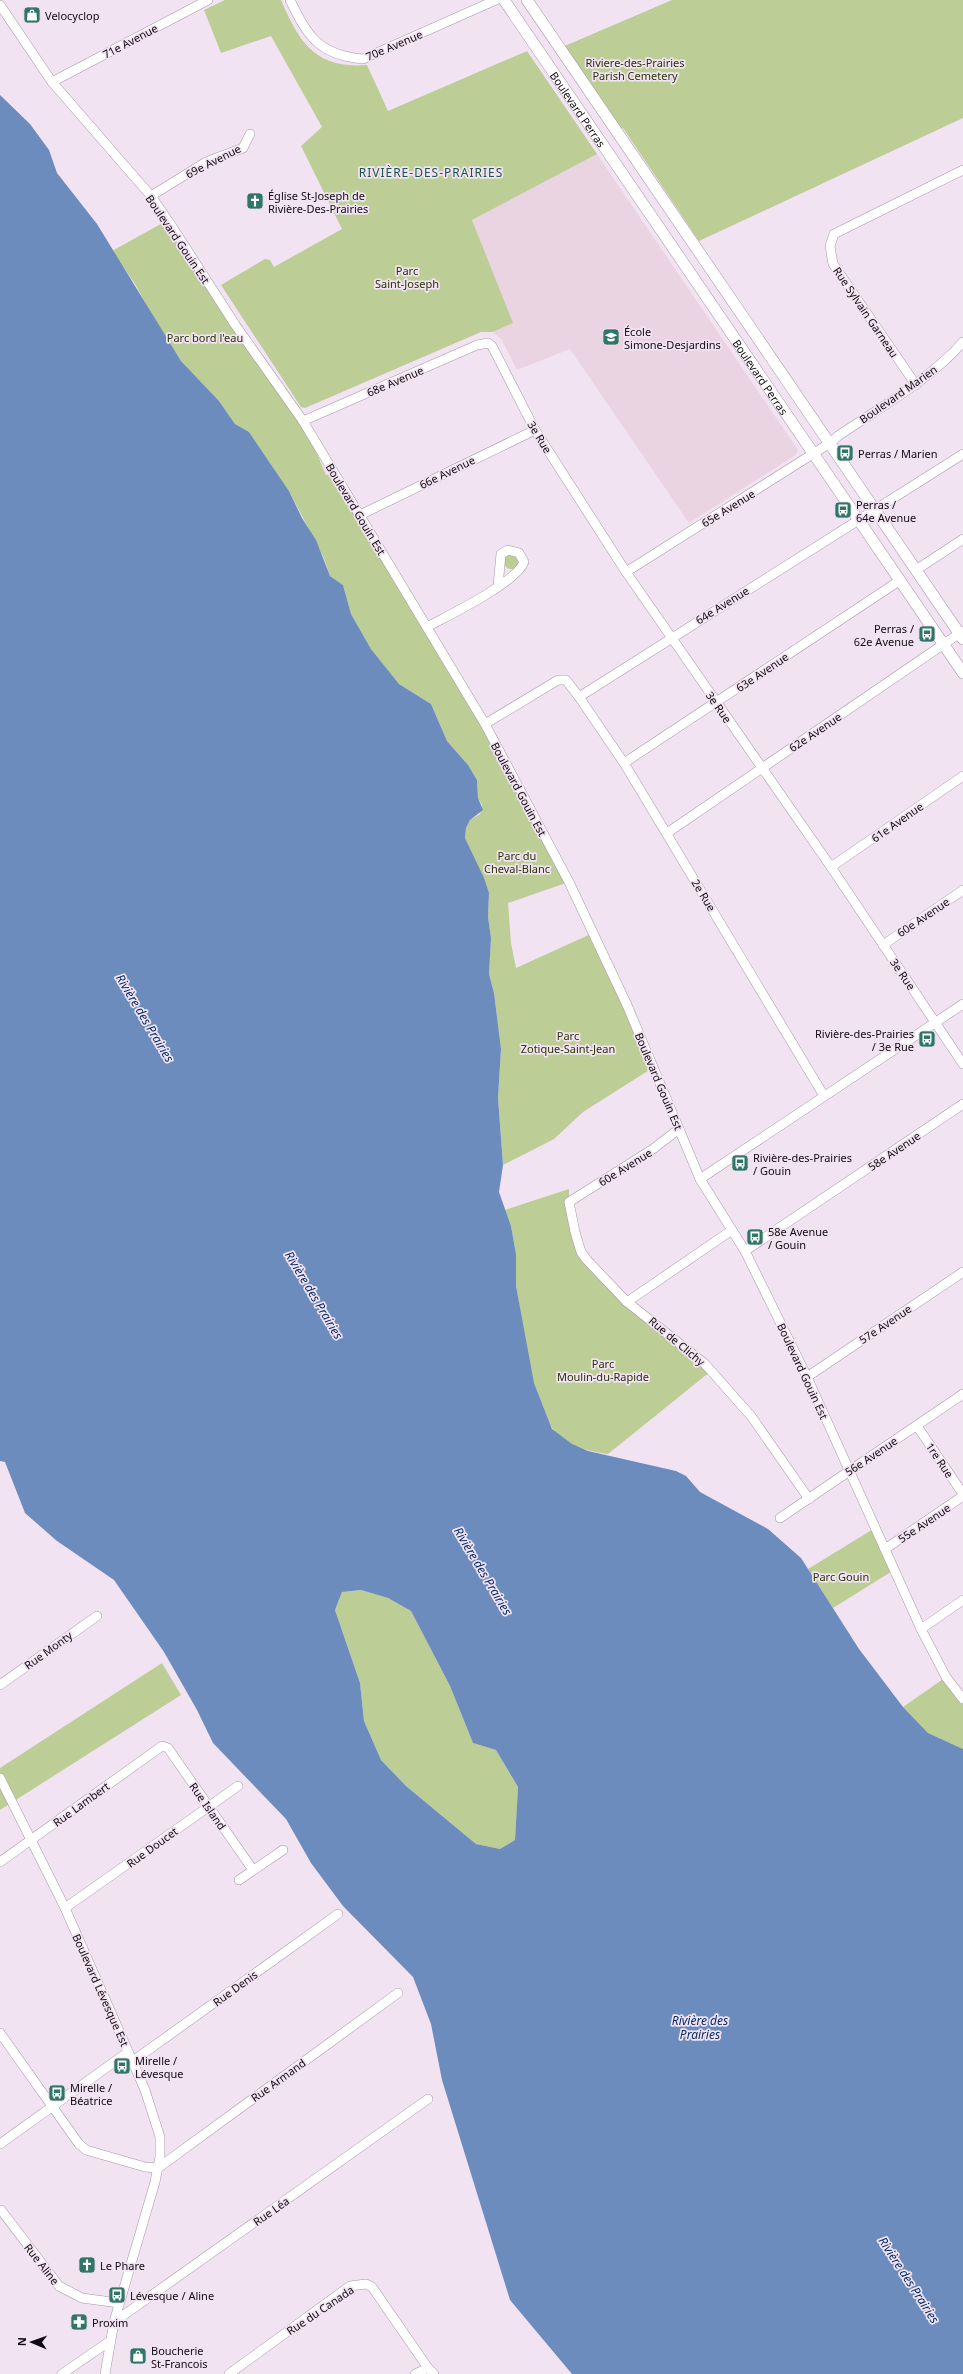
<svg xmlns="http://www.w3.org/2000/svg" width="963" height="2374" viewBox="0 0 963 2374" font-family="'Noto Sans',sans-serif">
<rect width="100%" height="100%" fill="#f2e3f3"/>
<polygon fill="#ead4e1" points="597,154 798,450 796,455 689,523 570,349 517,370 502,340 493,332 512,323 472,220"/>
<g fill="#bccd95">
<path d="M225 0H281C299 42 315 69 367 65L388 111 527 51 597 154 472 220 513 323 493 332H481L305 408 301 407 221 285 265 259 270 260 274 267 342 229 301 146 322 127 271 36 221 53 204 10Z"/>
<polygon points="672,0 963,0 963,118 699,241 623,128 616,131 560,48"/>
<polygon points="168,220 303,421 326,475 330,474 360,515 427,627 569,882 508,903 511,943 516,968 593,933 654,1067 583,1112 554,1139 503,1165 498,1098 501,1049 494,993 489,974 491,938 488,917 489,893 465,838 466,828 470,820 480,814 482,805 478,798 477,780 468,765 447,741 431,704 399,684 371,649 351,614 343,585 330,576 323,556 289,491 249,432 235,424 219,401 181,361 153,317 135,284 112,251"/>
<circle cx="511" cy="562" r="7"/>
<path d="M569 1189V1202L587 1260 711 1371 608 1454C588 1451 559 1445 550 1424L534 1383 529 1365 516 1286V1254L511 1226 505 1210Z"/>
<polygon points="875,1528 894,1570 833,1608 808,1569"/>
<polygon points="361,1590 388,1598 411,1611 450,1686 473,1743 496,1750 518,1787 515,1840 500,1849 476,1844 406,1786 381,1760 364,1721 360,1683 335,1610 342,1592"/>
<polygon points="162,1663 181,1695 0,1810 0,1768"/>
<polygon points="946,1677 963,1699 963,1749 928,1733 903,1707"/>
</g>
<path fill="#6c8cbd" fill-rule="evenodd" d="M0 95 30 124 49 150 57 173 97 224 181 361 219 401 235 424 249 432 289 491 302 518 316 540 330 576 343 585 351 614 371 649 399 684 431 704 447 741 468 765 477 780 478 798 483 810 470 820 466 828 465 838 484 878 489 893 488 917 491 938 489 974 494 993 501 1049 498 1098 503 1165 499 1192 511 1226 516 1254V1286L534 1383 552 1429 572 1444 588 1451 676 1471 686 1476 700 1492 768 1529 801 1558 859 1649 903 1707 928 1733 963 1749V2374H572L510 2300 442 2080 431 2024 413 1977 343 1906 311 1863 286 1819 213 1743 197 1710 164 1652 114 1580 57 1541 25 1513 5 1462 0 1461ZM361 1590 388 1598 411 1611 450 1686 473 1743 496 1750 518 1787 515 1840 500 1849 476 1844 406 1786 381 1760 364 1721 360 1683 335 1610 342 1592Z"/>
<g fill="none" stroke-linecap="round" stroke-linejoin="round">
<g stroke="#a598a6" stroke-width="10">
<g id="minor">
<path d="M290 0C308 37 319 55 363 59L496 0"/>
<polyline points="0,5 52,82 151,196 171,225 236,326 303,421 485,724 569,882 627,1005 700,1179 745,1251 807,1377 921,1629 946,1677 963,1699"/>
<polyline points="52,82 208,0"/>
<polyline points="151,196 206,162 243,148 250,134"/>
<polyline points="916,385 833,264 830,246 834,234 963,170"/>
<polyline points="303,421 477,345 488,343 492,346 535,430 626,572 831,867 963,1064"/>
<polyline points="360,515 535,430"/>
<polyline points="916,570 963,539"/>
<path d="M626 572 830 443 838 436C881 407 928 381 963 342"/>
<path d="M427 627C449 615 516 583 524 562L519 553 508 550 501 554 498 586"/>
<polyline points="579,697 624,763 824,1096"/>
<polyline points="485,724 558,680 566,680 579,697 963,454"/>
<polyline points="624,763 899,581"/>
<polyline points="667,833 963,631"/>
<polyline points="831,867 963,776"/>
<polyline points="883,945 963,890"/>
<polyline points="679,1129 653,1149 569,1202 575,1232 581,1252 587,1260 626,1301 705,1364 751,1416 809,1499"/>
<polyline points="700,1179 963,1004"/>
<polyline points="745,1251 963,1104"/>
<polyline points="627,1302 732,1230"/>
<polyline points="807,1377 963,1272"/>
<polyline points="917,1426 963,1494"/>
<polyline points="780,1518 963,1394"/>
<polyline points="885,1549 963,1496"/>
<polyline points="921,1629 963,1600"/>
<polyline points="0,1685 97,1616"/>
<polyline points="0,1778 65,1908 145,2090 160,2137 160,2157 155,2182 114,2322 105,2374"/>
<polyline points="0,1862 162,1746 168,1748 253,1870"/>
<polyline points="239,1880 283,1850"/>
<polyline points="65,1908 238,1786"/>
<polyline points="0,2033 79,2144 86,2150 145,2167 158,2168 398,1993"/>
<polyline points="133,2061 338,1914"/>
<polyline points="0,2144 128,2052"/>
<polyline points="1,2210 59,2286 82,2298 119,2303"/>
<polyline points="114,2322 428,2099"/>
<polyline points="62,2374 110,2341"/>
<polyline points="229,2374 350,2286 366,2284 372,2287 428,2368"/>
<polyline points="415,2374 428,2368 434,2374"/>
</g>
</g>
<g stroke="#a598a6" stroke-width="12">
<g id="major">
<path id="s1" d="M504 0 963 673"/>
<polyline points="527,0 963,639"/>
</g>
</g>
<use href="#minor" stroke="#fff" stroke-width="9"/>
<use href="#major" stroke="#fff" stroke-width="11"/>
</g>
<defs>
<g id="shop-square" transform="scale(0.9)"><rect x="-9" y="-9" width="18" height="18" rx="4" fill="#317569" stroke="#f2e3f3"/><path d="M-5-2.5h2.3a2.7 3.5 0 0 1 5.4 0H5L5.5 6h-11ZM-1.5-2.5h3a1.5 2.3 0 0 0-3 0Z" fill="#fff"/></g>
<g id="church-square" transform="scale(0.9)"><rect x="-9" y="-9" width="18" height="18" rx="4" fill="#317569" stroke="#f2e3f3"/><path d="M-1.2-6h2.4v3.5h3.3v2.4h-3.3V6h-2.4V-.1h-3.3v-2.4h3.3Z" fill="#fff"/></g>
<g id="school-square" transform="scale(0.9)"><rect x="-9" y="-9" width="18" height="18" rx="4" fill="#317569" stroke="#f2e3f3"/><path d="M0-5L7-2L0 1L-7-2ZM-4 1L0 2.5L4 1V4Q0 6-4 4Z" fill="#fff"/></g>
<g id="bus-square" transform="scale(0.9)"><rect x="-9" y="-9" width="18" height="18" rx="4" fill="#317569" stroke="#f2e3f3"/><path d="M-5-6H5V4H4V6H2V4H-2V6H-4V4H-5ZM-3.5-4V0h7V-4ZM-3.5 1.2v1.5H-2V1.2ZM2 1.2v1.5H3.5V1.2Z" fill="#fff"/></g>
<g id="pharmacy-square" transform="scale(0.9)"><rect x="-9" y="-9" width="18" height="18" rx="4" fill="#317569" stroke="#f2e3f3"/><path d="M-2-6h4v4h4v4h-4v4h-4v-4h-4v-4h4Z" fill="#fff"/></g>
</defs>
<g fill-rule="evenodd">
<use href="#shop-square" x="32" y="15"/>
<use href="#church-square" x="255" y="201"/>
<use href="#school-square" x="611" y="337"/>
<use href="#bus-square" x="845" y="453"/>
<use href="#bus-square" x="843" y="510"/>
<use href="#bus-square" x="927" y="634"/>
<use href="#bus-square" x="927" y="1039"/>
<use href="#bus-square" x="740" y="1163"/>
<use href="#bus-square" x="755" y="1237"/>
<use href="#bus-square" x="122" y="2066"/>
<use href="#bus-square" x="57" y="2093"/>
<use href="#church-square" x="87" y="2265"/>
<use href="#bus-square" x="117" y="2295"/>
<use href="#pharmacy-square" x="79" y="2322"/>
<use href="#shop-square" x="138" y="2356"/>
</g>
<g text-anchor="middle" dominant-baseline="central" stroke-width="3.5" stroke-linejoin="round" paint-order="stroke">
<g font-size="11" fill="#0f0a0f" stroke="#f2e3f3" text-anchor="start">
<text x="45" y="15">Velocyclop</text>
<text x="268" y="195">Église St-Joseph de<tspan x="268" dy="13">Rivière-Des-Prairies</tspan></text>
<text x="624" y="331">École<tspan x="624" dy="13">Simone-Desjardins</tspan></text>
<text x="858" y="453">Perras / Marien</text>
<text x="856" y="504">Perras /<tspan x="856" dy="13">64e Avenue</tspan></text>
<text x="914" y="628" text-anchor="end">Perras /<tspan x="914" dy="13">62e Avenue</tspan></text>
<text x="914" y="1033" text-anchor="end">Rivière-des-Prairies<tspan x="914" dy="13">/ 3e Rue</tspan></text>
<text x="753" y="1157">Rivière-des-Prairies<tspan x="753" dy="13">/ Gouin</tspan></text>
<text x="768" y="1231">58e Avenue<tspan x="768" dy="13">/ Gouin</tspan></text>
<text x="135" y="2060">Mirelle /<tspan x="135" dy="13">Lévesque</tspan></text>
<text x="70" y="2087">Mirelle /<tspan x="70" dy="13">Béatrice</tspan></text>
<text x="100" y="2265">Le Phare</text>
<text x="130" y="2295">Lévesque / Aline</text>
<text x="92" y="2322">Proxim</text>
<text x="151" y="2350">Boucherie<tspan x="151" dy="13">St-Francois</tspan></text>
</g>
<g font-size="11" fill="#0f0a0f" stroke="#f2e3f3">
<text transform="translate(130 41) rotate(-28)">71e Avenue</text>
<text transform="translate(394 45) rotate(-23)">70e Avenue</text>
<text stroke="none"><textPath href="#s1" startOffset="132">Boulevard Perras</textPath></text>
<text transform="translate(213 161) rotate(-27)">69e Avenue</text>
<text transform="translate(178 239) rotate(56)">Boulevard Gouin Est</text>
<text transform="translate(866 312) rotate(56)">Rue Sylvain Garneau</text>
<text stroke="none"><textPath href="#s1" startOffset="456">Boulevard Perras</textPath></text>
<text transform="translate(395 381) rotate(-23)">68e Avenue</text>
<text transform="translate(898 394) rotate(-35)">Boulevard Marien</text>
<text transform="translate(540 437) rotate(59)">3e Rue</text>
<text transform="translate(447 472) rotate(-26)">66e Avenue</text>
<text transform="translate(728 508) rotate(-32)">65e Avenue</text>
<text transform="translate(356 509) rotate(59)">Boulevard Gouin Est</text>
<text transform="translate(722 605) rotate(-32)">64e Avenue</text>
<text transform="translate(762 672) rotate(-34)">63e Avenue</text>
<text transform="translate(719 707) rotate(55)">3e Rue</text>
<text transform="translate(815 732) rotate(-34)">62e Avenue</text>
<text transform="translate(519 789) rotate(62)">Boulevard Gouin Est</text>
<text transform="translate(897 822) rotate(-35)">61e Avenue</text>
<text transform="translate(704 895) rotate(59)">2e Rue</text>
<text transform="translate(923 917) rotate(-34)">60e Avenue</text>
<text transform="translate(903 974) rotate(56)">3e Rue</text>
<text transform="translate(659 1081) rotate(67)">Boulevard Gouin Est</text>
<text transform="translate(894 1151) rotate(-34)">58e Avenue</text>
<text transform="translate(625 1167) rotate(-32)">60e Avenue</text>
<text transform="translate(885 1324) rotate(-34)">57e Avenue</text>
<text transform="translate(677 1341) rotate(40)">Rue de Clichy</text>
<text transform="translate(803 1371) rotate(65)">Boulevard Gouin Est</text>
<text transform="translate(871 1456) rotate(-34)">56e Avenue</text>
<text transform="translate(940 1460) rotate(56)">1re Rue</text>
<text transform="translate(924 1523) rotate(-34)">55e Avenue</text>
<text transform="translate(48 1650) rotate(-36)">Rue Monty</text>
<text transform="translate(81 1804) rotate(-36)">Rue Lambert</text>
<text transform="translate(208 1806) rotate(55)">Rue Island</text>
<text transform="translate(152 1847) rotate(-36)">Rue Doucet</text>
<text transform="translate(235 1988) rotate(-36)">Rue Denis</text>
<text transform="translate(101 1990) rotate(66)">Boulevard Lévesque Est</text>
<text transform="translate(278 2080) rotate(-36)">Rue Armand</text>
<text transform="translate(271 2211) rotate(-35)">Rue Léa</text>
<text transform="translate(42 2264) rotate(52)">Rue Aline</text>
<text transform="translate(320 2310) rotate(-34)">Rue du Canada</text>
</g>
<g font-size="11" fill="#283204" stroke="#f2e3f3">
<text x="635" y="62">Riviere-des-Prairies<tspan x="635" dy="13">Parish Cemetery</tspan></text>
<text x="407" y="270">Parc<tspan x="407" dy="13">Saint-Joseph</tspan></text>
<text x="205" y="337">Parc bord l'eau</text>
<text x="517" y="855">Parc du<tspan x="517" dy="13">Cheval-Blanc</tspan></text>
<text x="568" y="1035">Parc<tspan x="568" dy="13">Zotique-Saint-Jean</tspan></text>
<text x="603" y="1363">Parc<tspan x="603" dy="13">Moulin-du-Rapide</tspan></text>
<text x="841" y="1576">Parc Gouin</text>
</g>
<g font-size="12" letter-spacing="1" fill="#1c544a" stroke="#f2e3f3">
<text x="431" y="172">RIVIÈRE-DES-PRAIRIES</text>
</g>
<g font-size="12" font-style="italic" fill="#022a65" stroke="#f2e3f3">
<text transform="translate(145 1018) rotate(59)">Rivière des Prairies</text>
<text transform="translate(314 1295) rotate(59)">Rivière des Prairies</text>
<text transform="translate(483 1571) rotate(59)">Rivière des Prairies</text>
<text x="700" y="2020">Rivière des<tspan x="700" dy="14">Prairies</tspan></text>
<text transform="translate(909 2280) rotate(57)">Rivière des Prairies</text>
</g>
</g>
<g transform="translate(32 2342) rotate(272)" stroke="#f2e3f3" stroke-width="3" paint-order="stroke">
<path d="M0-3L7 15L0 10L-7 15Z" fill="#0f0a0f"/>
<text y="-6" font-size="11" font-weight="bold" text-anchor="middle" fill="#0f0a0f">N</text>
</g>
</svg>
